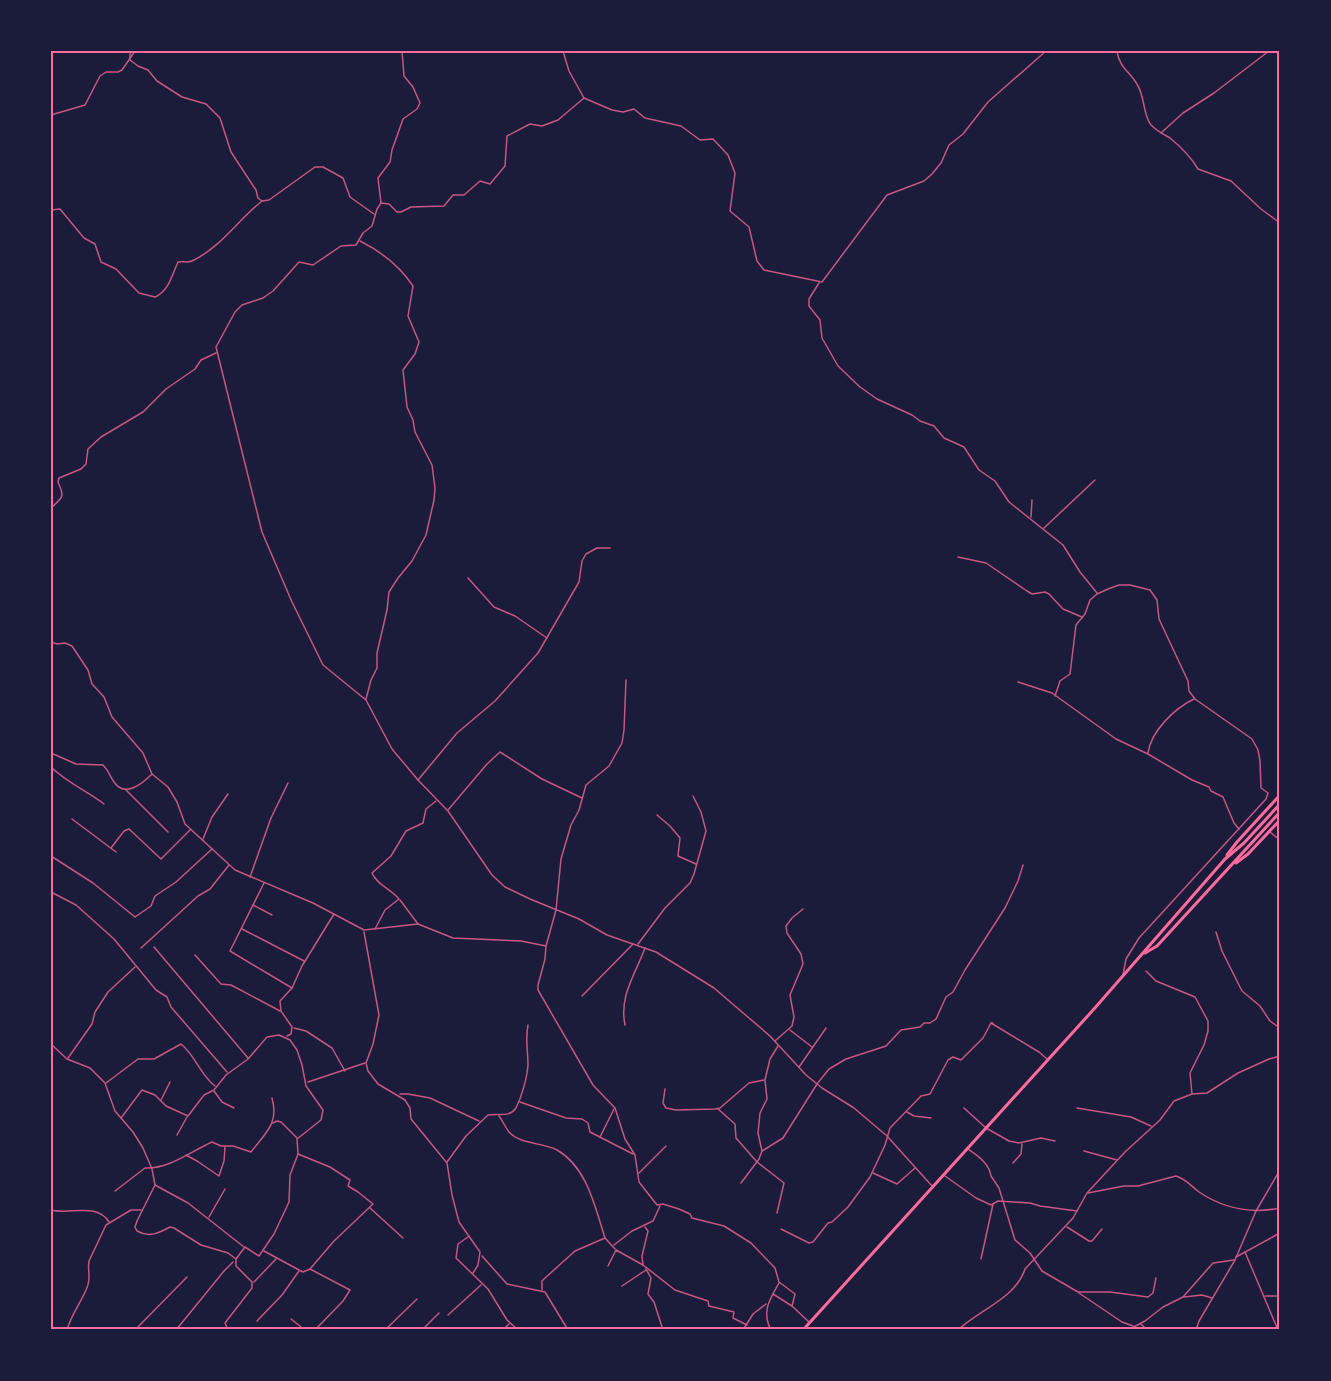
<svg xmlns="http://www.w3.org/2000/svg" width="1331" height="1381" viewBox="0 0 1331 1381" font-family="'Fira Sans Condensed',sans-serif">
<rect width="100%" height="100%" fill="#1b1b3a"/>
<g fill="none" stroke-linecap="round" stroke-linejoin="round">
<g stroke="#c65784" stroke-width="1.5">
<polyline points="130,51 130,60 138,66 148,70 157,81 182,97 206,104 220,118 231,152 256,190 258,198 262,201 269,200 315,167 323,167 343,178 350,197 374,214"/>
<polyline points="563,51 569,71 584,98"/>
<path d="M1117 51C1119 68 1131 72 1138 86 1145 98 1143 115 1151 125 1157 131 1163 134 1170 138 1181 147 1191 157 1198 169L1231 181 1261 209 1280 223"/>
<polyline points="51,115 85,105 100,76 106,72 118,72 122,70 135,51"/>
<polyline points="1161,133 1183,113 1214,93 1269,51"/>
<polyline points="381,203 378,178 390,162 392,150 403,119 417,109 420,103 413,87 404,76 402,51"/>
<path d="M51 210 60 209 84 238 95 244 101 262 116 269 139 293 155 297C169 291 172 275 178 262 183 261 188 263 192 261 220 248 238 220 262 201"/>
<path d="M360 241C382 252 399 265 413 286L408 316 419 342 415 354 403 370 407 407 413 420 415 432 432 465 435 488 434 500 426 535 412 561 398 578 389 592 387 610 377 653V668L371 680 366 699"/>
<polyline points="819,283 809,299 809,306 820,320 822,338 838,366 860,387 877,399 912,415 920,421 934,426 944,438 964,447 979,470 995,481 1009,502 1063,545 1080,572 1097,593"/>
<path d="M51 508C63 497 65 497 58 482L59 478 81 469 86 464 88 449 101 437 143 412 166 389 195 369 201 360 216 353"/>
<polyline points="1031,517 1032,500"/>
<polyline points="1044,528 1095,480"/>
<polyline points="958,557 986,563 1027,591 1032,594 1045,592 1049,594 1063,609 1082,617"/>
<polyline points="468,578 494,607 515,616 547,638"/>
<polyline points="51,642 57,644 65,643 72,646 88,670 92,684 104,697 112,717 143,753 152,774 168,787 177,802 185,824 235,870 313,903 364,930 418,924 453,938 521,941 546,946"/>
<polyline points="626,680 624,730 622,743 609,766 586,785 579,810 571,825 561,859 556,910 546,946 545,959 538,985 538,990 593,1085 615,1108 625,1139 635,1155 639,1182 657,1205 663,1204 679,1209 690,1214 692,1218 724,1226 751,1243 775,1268 779,1282 795,1294 792,1306"/>
<polyline points="1018,682 1052,693 1116,739 1148,754 1192,780 1209,787 1211,791 1223,797 1234,823 1239,829"/>
<polyline points="1055,696 1060,681 1070,674 1076,625 1085,614 1090,600 1097,594 1108,589 1119,585 1130,585 1150,590 1157,600 1159,619 1188,681 1189,691 1195,699 1252,739 1258,750 1260,761 1261,788 1268,793 1266,799 1139,938 1126,959 1123,975"/>
<path d="M51 753 76 764 103 765C108 770 110 776 114 782 125 798 142 784 152 774"/>
<path d="M1148 753C1151 731 1175 708 1194 699"/>
<path d="M51 767C66 782 87 791 104 804"/>
<polyline points="418,780 457,733 495,701 538,653 579,582 582,561 586,554 597,548 610,548"/>
<polyline points="126,790 168,832"/>
<polyline points="448,810 487,764 500,752 542,779 582,798"/>
<polyline points="657,815 670,826 680,838 678,856 696,864"/>
<polyline points="72,819 116,852"/>
<polyline points="1270,832 1280,840"/>
<polyline points="203,839 212,817 228,794"/>
<polyline points="111,848 124,831 129,829 161,859 190,830"/>
<polyline points="51,856 93,883 135,917 151,906 155,896 176,882 212,849"/>
<polyline points="250,877 271,818 288,783"/>
<polyline points="264,883 230,951 292,988"/>
<polyline points="51,892 76,905 114,939 156,990 167,997 171,1007 227,1072"/>
<polyline points="400,900 418,924"/>
<polyline points="253,905 272,915"/>
<polyline points="242,929 304,961"/>
<path d="M375 929 385 910 399 899C391 889 377 885 372 873L391 856 406 831 423 823 426 809 436 801"/>
<polyline points="364,932 379,1015 373,1044 366,1063 368,1071 378,1084 405,1100 410,1108 411,1119 447,1163 452,1195 459,1222 480,1252 478,1265 473,1273"/>
<polyline points="1216,932 1222,951 1242,991 1260,1006 1270,1021 1280,1028"/>
<polyline points="638,944 665,908 690,883 694,874 706,831 701,812 693,796"/>
<polyline points="154,947 248,1058"/>
<polyline points="141,948 198,896 210,889 229,865"/>
<polyline points="195,955 221,984 231,985 280,1011"/>
<polyline points="1146,971 1156,981 1195,997 1208,1021 1208,1031 1204,1045 1190,1073 1192,1094"/>
<polyline points="582,996 633,944"/>
<polyline points="991,1023 1039,1052 1047,1059"/>
<path d="M625 1025C619 996 635 975 645 948"/>
<polyline points="294,1028 306,1031 332,1048 345,1071"/>
<polyline points="790,1030 812,1047"/>
<polyline points="287,1036 291,1034 292,1027 281,1011 280,1001 292,988 302,966 334,914"/>
<polyline points="775,1041 792,1026 794,1017 790,995 803,964 801,954 787,933 786,926 792,918 803,909"/>
<path d="M51 1044 67 1059 90 1068 105 1083 115 1111 133 1132 143 1148 152 1169 155 1185 137 1221 135 1227 137 1231C149 1238 159 1233 170 1227L174 1228 201 1245 228 1253 236 1259V1266L252 1282V1288L225 1323 228 1330"/>
<polyline points="68,1058 92,1024 95,1012 108,992 135,967"/>
<polyline points="799,1067 826,1028"/>
<polyline points="308,1082 365,1063"/>
<path d="M106 1083 138 1059H154L181 1044C196 1056 200 1075 215 1086"/>
<polyline points="665,1089 663,1103 666,1108 676,1110 715,1109 720,1108 749,1083 764,1080"/>
<polyline points="214,1091 222,1102 234,1108"/>
<polyline points="400,1094 408,1094 430,1098 479,1121"/>
<polyline points="161,1100 170,1082"/>
<polyline points="520,1102 566,1118 582,1119 588,1123 590,1132 633,1154"/>
<polyline points="964,1108 986,1128 1009,1141 1019,1143 1041,1138 1055,1141"/>
<polyline points="1077,1108 1131,1117 1151,1126"/>
<polyline points="718,1109 735,1124 736,1138 757,1162 784,1183 777,1213"/>
<polyline points="907,1112 914,1116 931,1118"/>
<path d="M499 1116C503 1121 505 1127 509 1132 521 1145 542 1142 557 1150 587 1167 595 1207 605 1238"/>
<polyline points="121,1118 142,1090 155,1095 166,1106 188,1116 204,1095 214,1090 226,1075 248,1059 267,1037 279,1035 290,1040 297,1050 302,1065 306,1086 323,1110 321,1120 297,1139 298,1154 290,1175 289,1202 274,1234 259,1256 245,1247 236,1259"/>
<polyline points="273,1123 277,1121 281,1122 297,1138"/>
<polyline points="177,1135 187,1117"/>
<polyline points="600,1137 614,1109"/>
<path d="M968 1149C978 1156 989 1163 991 1176L999 1188 1015 1240 1030 1253 1042 1271 1078 1292H1110L1148 1297 1153 1293 1156 1278"/>
<polyline points="762,1151 783,1138 817,1084 829,1069 846,1059 886,1046 901,1030 920,1027 924,1023 930,1023 936,1019 946,997 953,992 965,970 1005,908 1018,881 1023,865"/>
<polyline points="1084,1151 1117,1160"/>
<polyline points="298,1154 330,1167 350,1180 348,1186 358,1192 373,1204 334,1241 310,1269"/>
<polyline points="186,1155 197,1161 219,1176 224,1161 225,1147"/>
<path d="M447 1162 466 1136 488 1115C499 1113 509 1118 516 1108 522 1096 527 1078 528 1065 528 1051 525 1039 528 1025"/>
<polyline points="1013,1163 1021,1154 1022,1144"/>
<polyline points="639,1173 666,1146"/>
<polyline points="873,1173 897,1184 915,1168"/>
<polyline points="945,1176 976,1198 991,1205 998,1201 1030,1203 1040,1206 1077,1211"/>
<polyline points="741,1183 759,1159 762,1151 758,1133 760,1113 767,1099 765,1080 770,1059 778,1046"/>
<polyline points="155,1185 188,1203 244,1247"/>
<polyline points="932,1186 887,1136 854,1108 822,1088 806,1075 770,1036 714,988 656,952 607,935 579,919 530,899 505,887 492,875 448,811 418,780 392,749 366,700 323,665 292,602 262,532 216,347 235,312 242,305 263,298 273,291 299,262 313,265 341,246 356,245 363,233 372,226 377,209 381,203 389,204 397,212 401,212 411,207 444,206 453,195 464,195 480,181 490,184 505,166 507,136 530,124 542,126 558,120 584,98 612,110 623,112 634,109 645,118 681,126 700,140 713,139 728,155 735,173 730,211 749,227 757,261 764,270 822,282 887,195 924,181 932,174 941,163 949,145 963,134 988,102 1046,51"/>
<path d="M115 1191 145 1168C169 1169 190 1152 212 1142L221 1146H233L251 1152C266 1132 279 1124 272 1098"/>
<path d="M1088 1193 1124 1186H1138L1176 1176C1186 1179 1191 1186 1199 1192 1223 1208 1251 1214 1280 1208"/>
<polyline points="370,1208 403,1238"/>
<path d="M51 1210C69 1215 97 1202 109 1222"/>
<polyline points="209,1217 225,1189"/>
<polyline points="1067,1227 1089,1241 1092,1241 1102,1229"/>
<polyline points="781,1229 809,1243 813,1242 828,1223 832,1222 848,1207 870,1177 885,1145 890,1128 921,1096 930,1094 948,1060 953,1057 961,1060 983,1038 991,1023 993,1023"/>
<polyline points="468,1237 458,1244 456,1258 488,1289 507,1320 518,1330"/>
<polyline points="614,1245 632,1231 653,1221 660,1206"/>
<polyline points="264,1251 299,1270 303,1272 310,1269 350,1290 343,1301 315,1330"/>
<polyline points="1245,1252 1278,1330"/>
<polyline points="482,1256 507,1284 545,1292 568,1330"/>
<polyline points="1236,1257 1280,1233"/>
<polyline points="981,1259 993,1204"/>
<polyline points="643,1265 642,1256 648,1231 645,1227"/>
<polyline points="608,1266 616,1250 643,1265 675,1290 708,1301 709,1306 734,1312 733,1318 747,1325"/>
<polyline points="646,1269 651,1278 648,1294 654,1302 663,1330"/>
<polyline points="254,1282 276,1259"/>
<polyline points="622,1286 646,1270"/>
<polyline points="542,1290 542,1281 545,1278 575,1251 605,1238 615,1249"/>
<polyline points="1079,1293 1122,1322 1133,1326"/>
<polyline points="773,1294 792,1306 809,1322"/>
<polyline points="1265,1296 1280,1296"/>
<polyline points="1184,1297 1202,1295 1212,1298"/>
<polyline points="448,1315 481,1285"/>
<polyline points="291,1319 305,1330"/>
<polyline points="257,1321 282,1295 299,1271"/>
<polyline points="1141,1324 1147,1330"/>
<path d="M67 1330C71 1315 80 1304 86 1290 92 1278 87 1272 89 1261L106 1225 131 1210H141"/>
<polyline points="135,1330 187,1277"/>
<polyline points="176,1330 224,1271 233,1262"/>
<polyline points="385,1330 417,1299"/>
<polyline points="422,1330 439,1313"/>
<polyline points="503,1330 509,1324"/>
<polyline points="743,1330 753,1314 766,1304"/>
<path d="M771 1330C761 1312 770 1299 779 1283"/>
<path d="M958 1330C979 1310 1016 1298 1025 1269L1073 1218 1087 1193 1125 1152 1160 1120 1174 1101 1192 1094 1207 1093 1238 1073 1269 1059 1280 1056"/>
<polyline points="1128,1330 1145,1321 1163,1307 1183,1297 1213,1263 1234,1260"/>
<polyline points="1196,1330 1199,1321 1235,1260 1256,1211 1280,1170"/>
</g>
<g stroke="#ff6b9d" stroke-width="3">
<polyline points="1227,855 1237,842 1280,795"/>
<polyline points="1236,863 1248,854 1280,820"/>
<polyline points="1145,953 1157,946 1280,812"/>
<polyline points="803,1330 1094,1009 1225,859 1244,843 1280,804"/>
</g>
</g>
<rect width="1331" height="1381" fill="none" stroke="#1b1b3a" stroke-width="105"/>
<rect x="52" y="52" width="1226" height="1276" fill="none" stroke="#ff6b9d" stroke-width="2"/>
</svg>
